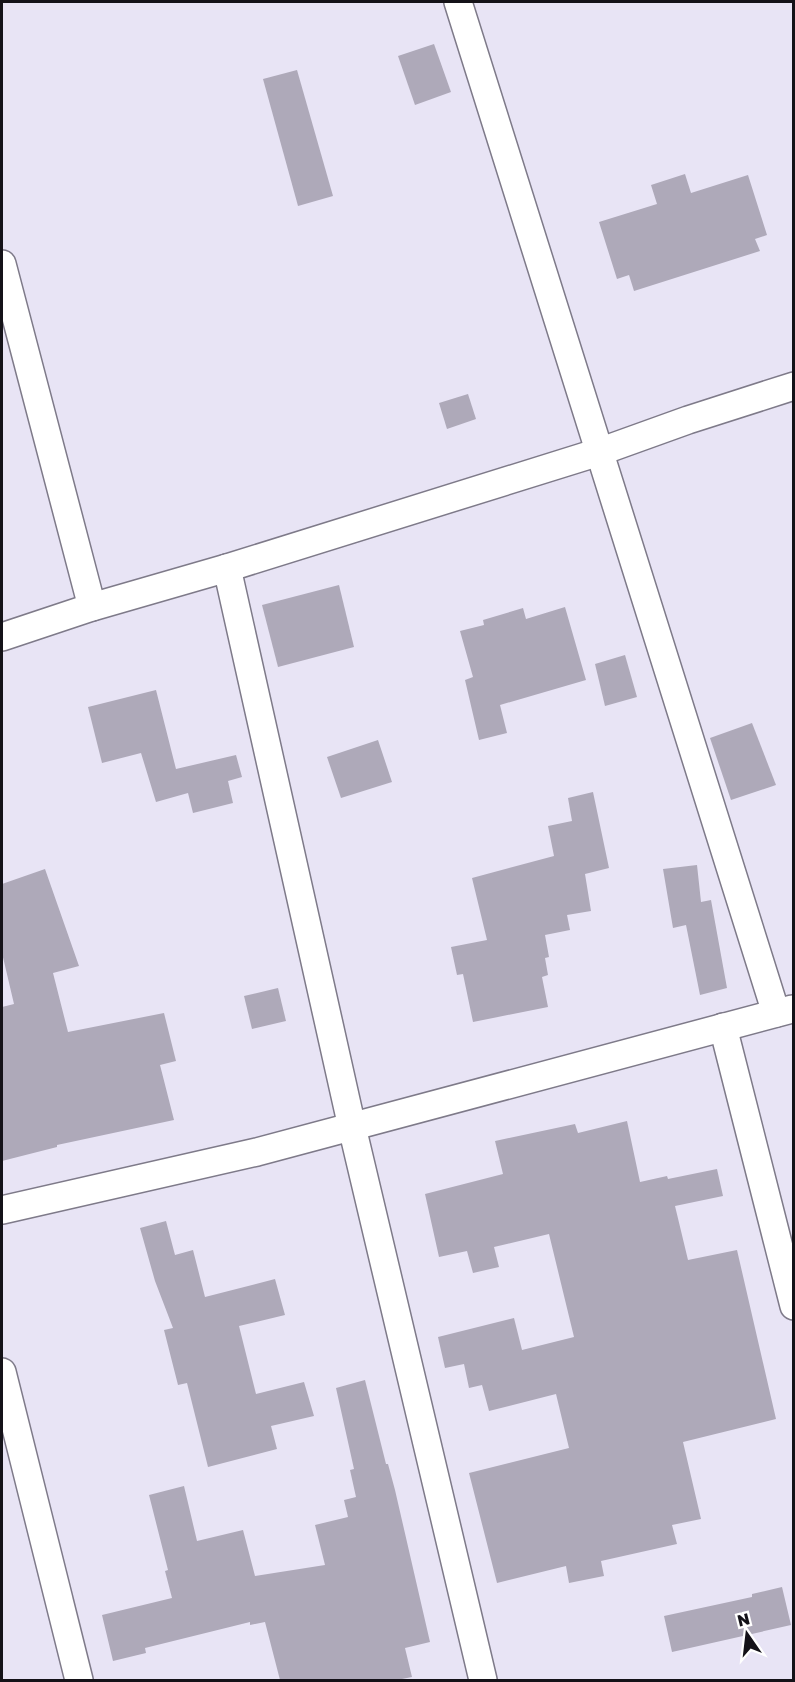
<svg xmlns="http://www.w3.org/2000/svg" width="795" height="1682" viewBox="0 0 795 1682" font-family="'Golos Text',sans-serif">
<rect width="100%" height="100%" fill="#e8e4f5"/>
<g fill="#aea9b9">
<polygon points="434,44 451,92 415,105 398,56"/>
<polygon points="297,70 333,196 298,206 263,79"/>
<polygon points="685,174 691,193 748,175 767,235 755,239 760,251 634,291 629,275 617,279 599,222 657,204 651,185"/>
<polygon points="468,394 476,419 447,429 439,403"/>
<polygon points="339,585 354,647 278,667 262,605"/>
<polygon points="565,607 586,680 500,705 507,733 479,740 465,680 473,677 460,631 484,625 483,620 523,608 526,619"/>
<polygon points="625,655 637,697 605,706 595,664"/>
<polygon points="156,690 176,769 236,755 242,777 228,781 233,803 193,813 188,793 156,802 141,753 102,763 88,707"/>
<polygon points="752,723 776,785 731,800 710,738"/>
<polygon points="378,740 392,782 341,798 327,757"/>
<polygon points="593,792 609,868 585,874 591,911 567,915 570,930 545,935 549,957 545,958 548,975 542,977 548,1007 473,1022 463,974 457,975 451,947 487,940 472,878 554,856 548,826 572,821 568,798"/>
<polygon points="697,865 701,902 711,900 727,988 700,995 686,925 673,928 663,869"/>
<polygon points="45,869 79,966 53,973 68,1032 164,1013 176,1061 160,1065 174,1120 57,1145 57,1147 2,1161 2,1007 14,1004 2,953 2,884"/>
<polygon points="278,988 286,1021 252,1029 244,996"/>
<polygon points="627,1121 640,1182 667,1176 668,1179 717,1169 723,1196 675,1206 688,1260 737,1250 776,1419 683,1442 701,1519 672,1525 677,1544 601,1561 604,1576 569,1583 566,1566 497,1583 469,1473 569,1448 556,1394 489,1411 482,1385 469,1388 464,1364 445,1368 438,1337 514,1318 522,1350 574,1337 549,1234 494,1247 499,1267 473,1273 467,1251 439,1257 425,1194 503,1174 495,1141 575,1124 578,1133"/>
<polygon points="166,1221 175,1255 193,1250 205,1297 275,1279 285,1315 239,1326 256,1394 304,1382 314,1416 271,1426 277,1449 208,1467 187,1383 178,1385 164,1330 173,1328 155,1281 140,1228"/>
<polygon points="365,1380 386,1464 388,1464 395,1490 430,1642 405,1648 412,1677 397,1680 280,1680 265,1622 250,1625 250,1622 145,1648 146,1653 113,1661 102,1615 172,1598 165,1571 168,1570 149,1495 184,1486 197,1541 243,1530 255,1576 325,1565 315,1525 348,1517 344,1500 356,1497 350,1470 354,1469 336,1388"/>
<polygon points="782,1587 791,1625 672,1652 664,1616 752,1597 752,1594"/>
</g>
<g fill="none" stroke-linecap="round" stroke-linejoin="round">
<g stroke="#7e7a89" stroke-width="30">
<g id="minor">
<polyline points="458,2 776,1013"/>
<polyline points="2,264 92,607"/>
<polyline points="227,568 352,1127 483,1680"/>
<polyline points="2,637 92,607 227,568 599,452 688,420 794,386"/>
<polyline points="723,1027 794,1306"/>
<polyline points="2,1210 257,1152 792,1009"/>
<polyline points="2,1372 79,1680"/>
</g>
</g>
<use href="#minor" stroke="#fff" stroke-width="27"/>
</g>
<rect width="795" height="1682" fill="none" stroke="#141218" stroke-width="6"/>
<g transform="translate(747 1634) rotate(346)" stroke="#ffffff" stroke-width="4.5" paint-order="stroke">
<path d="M0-4.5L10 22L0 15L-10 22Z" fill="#141218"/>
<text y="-9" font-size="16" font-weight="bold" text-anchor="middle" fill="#141218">N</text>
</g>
</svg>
